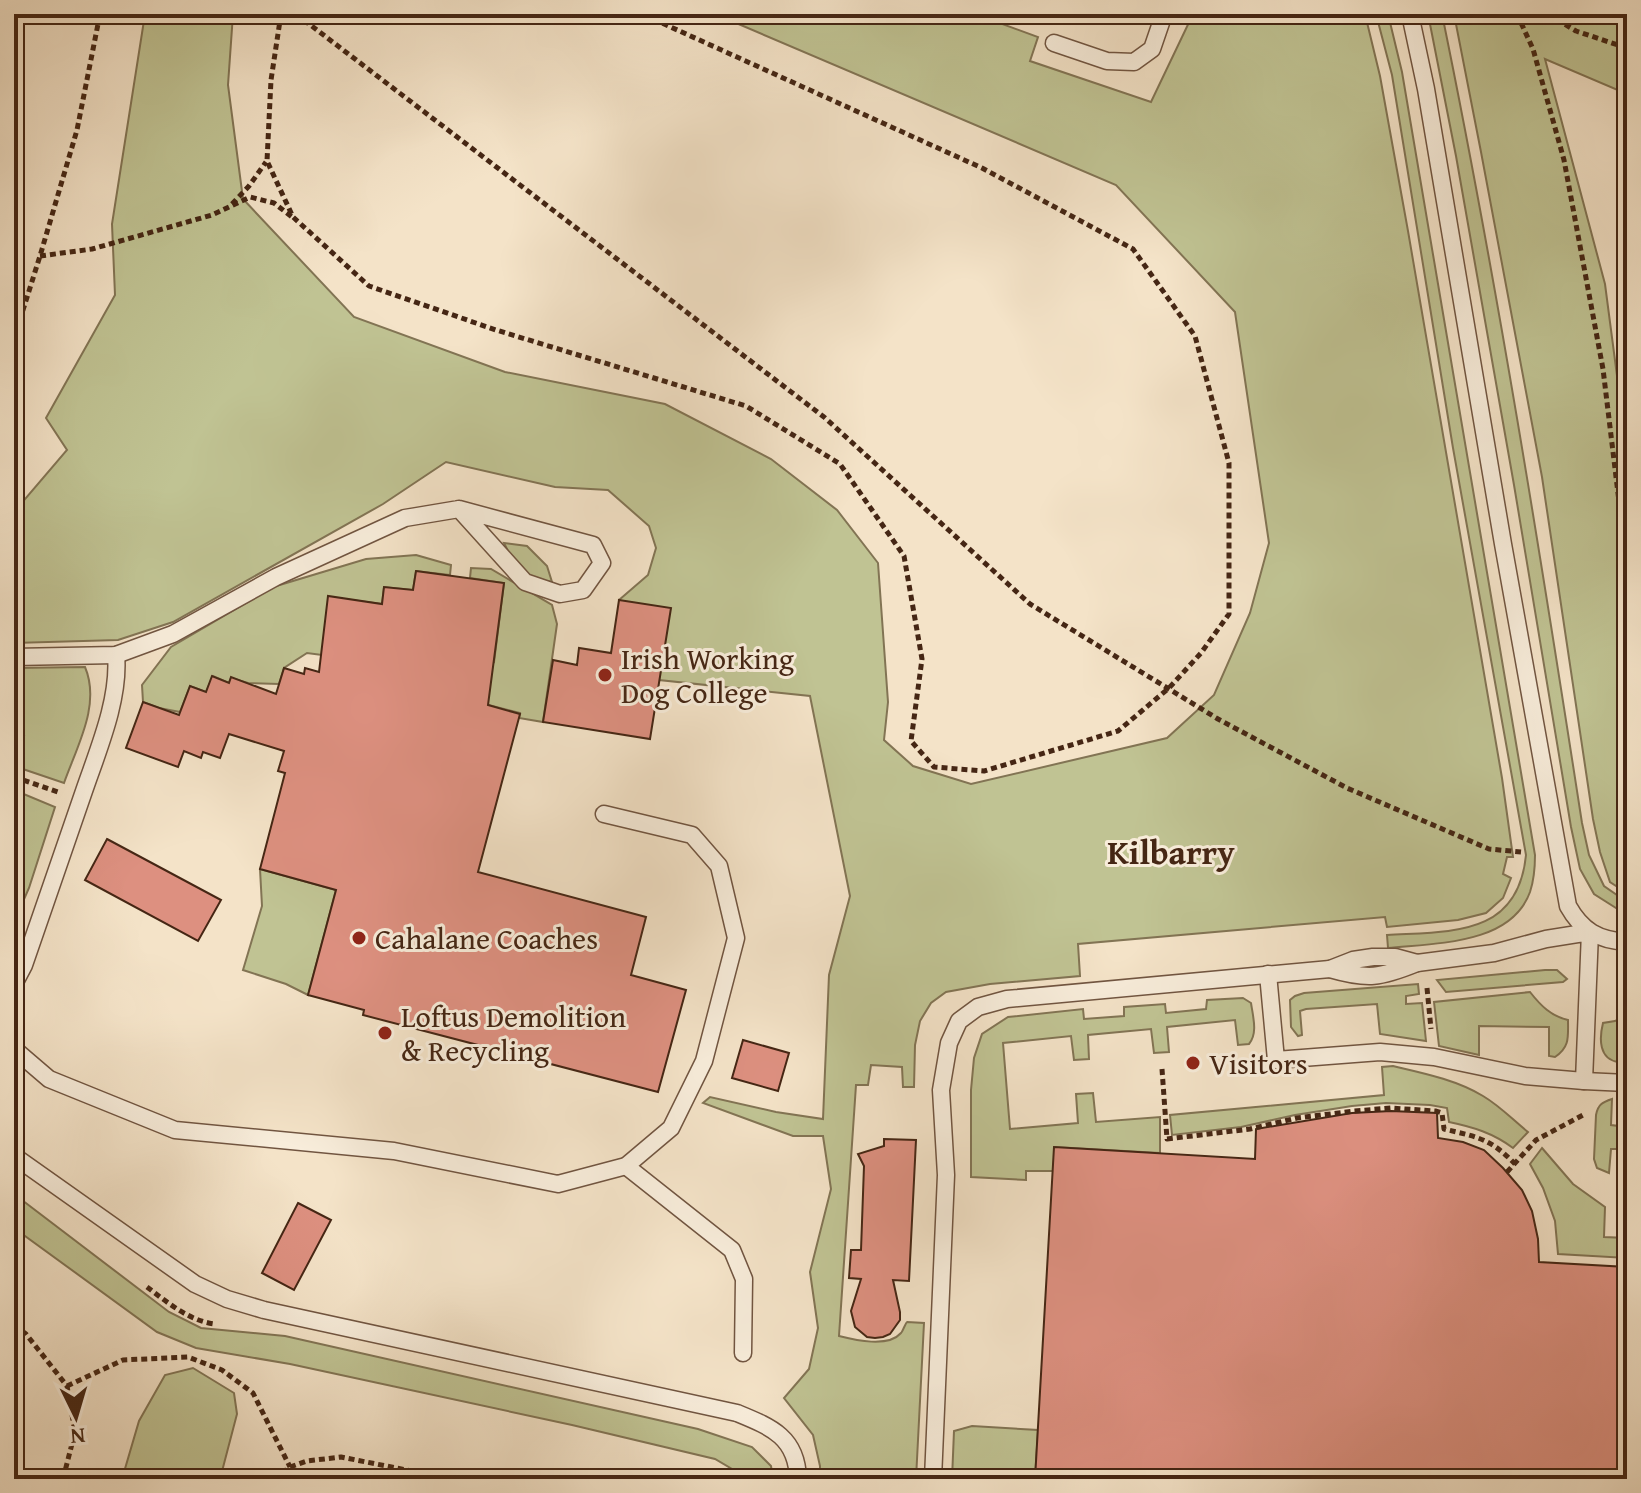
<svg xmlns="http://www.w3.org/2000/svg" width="1641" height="1493" viewBox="0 0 1641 1493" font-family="'Gentium Book Plus',serif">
<rect width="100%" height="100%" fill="#f4e3c8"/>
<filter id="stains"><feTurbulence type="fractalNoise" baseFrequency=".0025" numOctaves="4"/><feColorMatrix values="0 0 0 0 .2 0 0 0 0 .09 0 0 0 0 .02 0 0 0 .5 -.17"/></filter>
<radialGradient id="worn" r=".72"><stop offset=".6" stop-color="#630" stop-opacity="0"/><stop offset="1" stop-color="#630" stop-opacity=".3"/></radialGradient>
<g fill="#c0c393" stroke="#827454" stroke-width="2">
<path d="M145 14H233L228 85 243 199 354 317 505 372 665 404 771 459 837 510 878 563 888 702 884 740 913 766 971 784 1167 738 1214 695 1250 613 1269 543 1235 312 1116 185 715 14H975L1038 37 1030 61 1151 102 1193 14H1365L1380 76 1408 231 1502 778 1513 857H1507L1503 874 1511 878 1503 898 1486 913 1458 920 1387 927 1385 917 1078 944 1080 976 990 984 946 992 931 1003 920 1021 915 1045 914 1087H903L902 1067 871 1065 868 1085H856L839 1336C855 1340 888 1348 901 1333 902 1333 906 1322 907 1322L924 1323 916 1479H820V1466L813 1435 784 1398 809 1369 818 1328 810 1272 831 1189 823 1136H793L703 1103 710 1097 776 1112 823 1119 829 975 850 896 810 696 659 680 619 600 648 575 656 548 649 526 608 490 555 487 446 462 383 504 173 622 118 640 14 643V512L67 450 46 418 115 295 112 224Z"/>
<path d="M1376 14H1388L1402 72 1535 855C1535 868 1534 880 1530 892 1511 945 1435 943 1388 948L1387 935C1451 931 1518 937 1526 855L1453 448 1392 75Z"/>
<path d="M1428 14H1442C1497 282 1540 552 1582 823L1589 855 1604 886 1627 902V915L1594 894 1580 869 1571 827 1514 485 1456 156Z"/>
<polygon points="1454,14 1627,14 1627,94 1545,59 1605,284 1627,452 1627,893 1610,882 1600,852 1593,819 1542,477 1481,152"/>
<polygon points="504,543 527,546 547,566 552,582 529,578 510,555"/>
<polygon points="416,555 451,565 450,575 416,571 413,590 384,587 382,604 328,597 453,656 494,662 504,583 470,578 471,568 491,569 552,605 557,624 543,722 519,718 520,713 446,694 391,664 307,653 284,668 279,684 248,683 231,678 229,683 213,676 206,692 190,686 180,712 159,708 143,702 142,685 171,647 273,587 366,559"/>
<path d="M85 667C101 705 77 746 64 783L14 766 24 736 14 732V668Z"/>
<polygon points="14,790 55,807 29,888 14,922 14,882 22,861 14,858"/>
<polygon points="260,869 336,890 308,995 286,984 243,970 262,906"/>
<polygon points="1545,970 1557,970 1567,979 1563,982 1446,992 1437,980"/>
<polygon points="1418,984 1419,994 1406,996 1406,1004 1422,1003 1426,1041 1380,1034 1377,1004 1306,1009 1300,1011 1302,1035 1298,1036 1291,1027 1290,1000 1295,996 1304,993"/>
<path d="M1530 992C1541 1006 1551 1016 1568 1020 1568 1037 1570 1047 1555 1057L1549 1056V1027L1479 1026V1055L1439 1046 1434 1002Z"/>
<path d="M1243 998 1251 1003C1253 1017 1258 1033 1249 1044L1238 1045 1235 1020 1167 1027 1169 1052 1154 1053 1151 1029 1088 1035 1089 1059 1074 1060 1071 1036 1003 1043 1010 1129 1078 1123 1076 1094 1093 1093 1096 1122 1160 1117V1153L1055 1147 1053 1171H1026V1180L971 1177V1090L974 1058 982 1034 1008 1017 1083 1009 1084 1019 1124 1016V1007L1165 1004 1166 1013 1206 1009 1207 1000Z"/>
<path d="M1627 1014V1035H1619L1618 1062C1599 1059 1599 1039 1603 1023L1615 1021Z"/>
<path d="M1393 1066C1423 1073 1457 1080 1483 1096 1500 1106 1513 1120 1528 1132L1513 1148C1493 1133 1473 1127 1449 1122L1447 1108 1430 1105 1386 1103 1352 1106 1295 1115 1241 1127 1172 1135 1170 1115 1384 1095 1382 1067Z"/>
<path d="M1612 1099 1611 1125 1627 1127V1149H1611L1609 1173 1597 1168 1594 1159 1596 1115C1598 1104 1603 1102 1612 1099Z"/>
<polygon points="1542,1148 1573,1184 1605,1207 1604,1237 1627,1238 1627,1258 1558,1254 1555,1221 1543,1188 1530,1164"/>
<polygon points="14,1194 169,1312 201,1328 285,1336 698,1429 752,1447 771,1466 773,1479 741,1479 737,1472 715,1459 572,1425 290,1364 196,1348 157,1332 14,1228"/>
<polygon points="193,1368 234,1393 237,1414 220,1479 122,1479 139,1421 165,1375"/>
<polygon points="972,1426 1038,1430 1035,1479 952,1479 954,1431"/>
</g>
<g fill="#dd9080" stroke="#452614" stroke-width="2">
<polygon points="416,571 504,583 488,705 520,714 478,872 646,917 631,975 686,990 658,1092 363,1015 364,1010 308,995 336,890 260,869 285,773 278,771 284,751 229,734 220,758 203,752 201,758 184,751 178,767 126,748 143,702 179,715 190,686 206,692 212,676 229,683 231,677 276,694 284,668 304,674 305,668 319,672 328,596 382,604 384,587 413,590"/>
<polygon points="619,600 671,608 650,739 543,722 553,660 577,665 579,648 611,653"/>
<polygon points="107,839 221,900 198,941 85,880"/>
<polygon points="743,1040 789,1053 778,1091 732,1078"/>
<polygon points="1391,1111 1437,1113 1438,1138 1463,1142 1484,1150 1503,1168 1522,1190 1532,1211 1538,1239 1539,1262 1627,1267 1627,1479 1275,1479 1227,1476 1227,1479 1035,1479 1054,1147 1255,1159 1256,1129 1352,1113"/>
<polygon points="884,1139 916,1140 909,1281 893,1280 900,1312 900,1320 890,1334 883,1337 875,1338 867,1337 855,1327 851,1311 861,1279 849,1278 851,1250 861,1250 864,1166 858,1154 884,1146"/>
<polygon points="298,1203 331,1220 294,1290 262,1273"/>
</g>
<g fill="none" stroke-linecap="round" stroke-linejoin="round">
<g stroke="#715541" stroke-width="19">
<g id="service">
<path d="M1410 14 1426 89 1503 544 1568 906C1582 931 1598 940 1627 942"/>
<polyline points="1054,43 1107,61 1134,62 1152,49 1164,14"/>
<polyline points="14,657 116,655 173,634 276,577 405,518 459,509 593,545 602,563 583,590 560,594 525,582 459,509"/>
<path d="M1373 957H1395L1417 963C1380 978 1368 980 1330 969L1353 960Z"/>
<polyline points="1417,963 1494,953 1546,939 1590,932 1584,1081"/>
<polyline points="1268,974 1276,1060 1380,1052 1434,1057 1525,1076 1584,1081 1627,1083"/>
<path d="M14 984 24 965C44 907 64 849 84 791 98 750 120 699 116 655"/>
<polyline points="14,1049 49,1079 175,1130 394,1151 558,1184 626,1166 671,1128 704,1061 736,938 719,866 692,835 604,814"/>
<path d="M14 1156 195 1284 227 1299 264 1310 737 1413C771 1427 797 1437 798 1479"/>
<polyline points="626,1166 732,1250 744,1279 743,1353"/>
<polyline points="933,1479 946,1175 941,1090 949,1043 959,1021 978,1007 1007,999 1330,969"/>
</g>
</g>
<g stroke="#452614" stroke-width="5" stroke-dasharray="6 4" stroke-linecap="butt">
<polyline points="281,14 271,80 267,161 293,217 369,286 496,330 746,406 840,464 904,556 922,659 911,741 934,767 984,771 1118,731 1169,688 1201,653 1229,614 1229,463 1195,336 1133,249 982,168 642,14"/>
<polyline points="296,14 824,417 1030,604 1218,719 1347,788 1489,849 1521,852"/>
<polyline points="1517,14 1533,49 1564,160 1603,369 1627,568"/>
<polyline points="1548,14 1576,31 1627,48"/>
<polyline points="232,204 249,186 266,162"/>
<polyline points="40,256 92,249 212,215 250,197 274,203 292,217"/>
<polyline points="14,329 23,310 40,256 77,130 100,14"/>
<polyline points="14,777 58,792"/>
<polyline points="1427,988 1431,1029"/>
<path d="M1162 1069 1167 1139 1250 1129 1297 1118 1354 1111 1391 1108 1436 1111 1442 1113 1444 1129C1477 1137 1490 1138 1515 1164"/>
<polyline points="1507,1172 1536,1140 1583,1115"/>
<path d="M147 1287C167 1302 189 1321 215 1324"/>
<polyline points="14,1325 26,1334 67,1386 75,1432 63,1479"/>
<polyline points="67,1386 123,1360 188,1357 222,1370 253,1393 290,1467"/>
<polyline points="274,1479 290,1467 307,1461 341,1457 452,1479"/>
</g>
<use href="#service" stroke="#f8eddb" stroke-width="16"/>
</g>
<g fill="#8f2418" stroke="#f8eddb" stroke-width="3">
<circle cx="605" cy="675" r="8"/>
<circle cx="359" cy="938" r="8"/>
<circle cx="385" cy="1033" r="8"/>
<circle cx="1193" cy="1063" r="8"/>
</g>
<g text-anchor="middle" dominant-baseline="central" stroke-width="6" stroke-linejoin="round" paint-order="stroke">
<g font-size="30" fill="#452614" stroke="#f8eddb" text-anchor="start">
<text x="621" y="658">Irish Working<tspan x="621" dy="34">Dog College</tspan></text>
<text x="375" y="938">Cahalane Coaches</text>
<text x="401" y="1016">Loftus Demolition<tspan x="401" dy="34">&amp; Recycling</tspan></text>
<text x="1209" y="1063">Visitors</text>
</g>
<g font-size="34" font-weight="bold" fill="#452614" stroke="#f8eddb">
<text x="1171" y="851">Kilbarry</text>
</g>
</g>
<rect width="1641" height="1493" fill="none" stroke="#f4e3c8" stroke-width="48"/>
<rect x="16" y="16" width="1609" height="1461" fill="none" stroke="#452614" stroke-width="4"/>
<rect x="24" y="24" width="1593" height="1445" fill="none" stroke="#452614" stroke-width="2"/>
<g transform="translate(76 1417) rotate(175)" stroke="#f8eddb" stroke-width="6" paint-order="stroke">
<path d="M0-6L14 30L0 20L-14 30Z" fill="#452614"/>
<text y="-12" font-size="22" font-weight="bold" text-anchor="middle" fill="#452614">N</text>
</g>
<rect width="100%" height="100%" filter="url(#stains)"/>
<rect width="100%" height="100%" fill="url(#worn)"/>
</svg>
